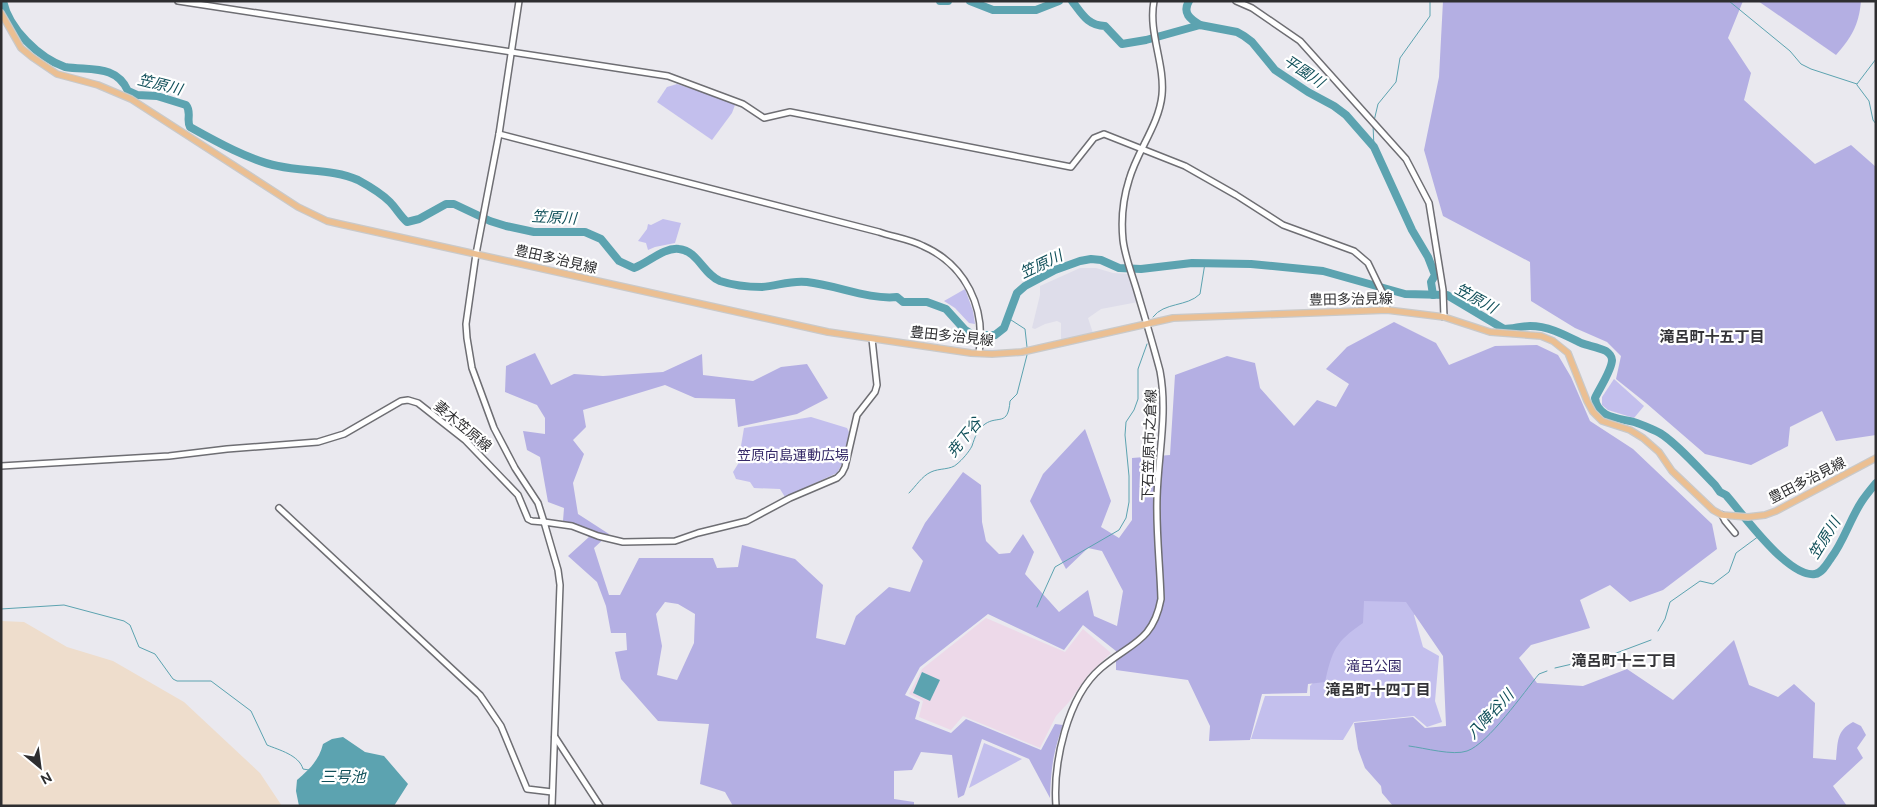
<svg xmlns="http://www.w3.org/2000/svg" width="1877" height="807" viewBox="0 0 1877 807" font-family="Ubuntu,'Noto Sans JP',sans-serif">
<rect width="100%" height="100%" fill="#eae9ef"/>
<polygon fill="#deddea" points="1080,268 1096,268 1113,273 1129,274 1138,302 1101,309 1088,318 1093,333 1061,341 1061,323 1057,321 1045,324 1035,329 1032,328 1040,295 1040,286"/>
<polygon fill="#edc" points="1,621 24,622 67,647 113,661 184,702 260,773 282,806 1,806"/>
<polygon fill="#edd9e9" points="986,618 1065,652 1083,629 1111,653 1088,675 1069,702 1056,716 1040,748 963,716 951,730 919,717 923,701 909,694 922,669"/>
<g fill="#c3bfed">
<polygon points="677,84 717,97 735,105 732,113 712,140 657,102 667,87"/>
<polygon points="663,219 681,223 675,243 655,247 648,250 646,243 638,241 647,229 648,224 651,225"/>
<polygon points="965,289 973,311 975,324 969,323 955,308 944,301"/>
<polygon points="1614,379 1644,406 1634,418 1608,410 1602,405 1602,397"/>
<polygon points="811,417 847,428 849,432 843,462 837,473 785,497 780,489 754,488 750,482 736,479 733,472 738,464 744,428"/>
<polygon points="1369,565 1427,607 1414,615 1423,647 1439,656 1435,701 1442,722 1427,727 1414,716 1354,722 1343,740 1251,739 1265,696 1310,696 1310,686 1322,673"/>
<polygon points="984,743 1022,759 969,788"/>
</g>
<g fill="#b4afe3" fill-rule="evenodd">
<polygon points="1443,1 1743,1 1728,38 1751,73 1744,100 1815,164 1851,145 1876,167 1876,435 1836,441 1822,411 1790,427 1788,446 1751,465 1705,454 1646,403 1616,379 1621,356 1607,342 1575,328 1531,301 1530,262 1443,216 1424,150 1439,77"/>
<path d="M1758 1H1861C1859 25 1851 38 1836 55Z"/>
<path d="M1394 322 1436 343 1449 365 1495 346 1537 345 1558 355 1571 377 1590 421 1633 449 1712 524 1717 549 1663 590 1630 602 1610 585 1580 600 1590 628 1531 645 1519 658 1537 683 1583 686 1627 669 1673 700 1734 640 1749 685 1778 697 1794 684 1815 703 1813 758 1836 760C1838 742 1836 731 1853 722L1861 726 1866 735 1857 748 1863 758 1833 786 1847 806H1393L1382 793 1381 786 1365 768 1358 749 1354 723 1413 717 1425 728 1446 726 1443 656 1406 602 1364 601 1363 623C1335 642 1332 651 1325 682L1308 684 1307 693 1262 694 1250 740 1209 741 1210 726 1188 680 1116 670V651L1083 625 1064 650 988 614 920 667 905 695 920 702 915 719 951 733 966 719 1041 750 1055 724 1063 725C1053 752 1051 769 1050 798L1029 759 982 739 964 795 958 798 952 755 921 752 912 770 894 771V799L914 802V806H733L725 792 700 784 709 724 658 721 621 679 615 652 627 650 626 633H611L606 606 597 582 568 556 589 537 563 521 564 508 548 502 540 457 527 450 523 431 545 434V418L537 405 505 392 506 366 535 353 551 385 574 374 603 376 663 372 702 354 703 375 753 381 781 367 807 364 828 398 797 414 738 427 735 399 695 398 665 385 583 410 586 427 573 440 584 454 573 483 578 514 609 534 594 548 609 595H620L639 558H713L717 568 738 567 742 545 795 559 823 585 816 638 845 645 856 616 889 587 910 592 923 561 912 548 925 523 963 472 981 485 982 522 986 541 999 554 1010 553 1023 534 1034 552 1025 574 1059 612 1088 590 1094 616 1117 626 1123 591 1102 551 1088 548 1066 569 1030 501 1043 474 1085 429 1111 501 1101 527 1119 538 1132 520V458L1170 455 1175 375 1227 356 1255 363 1260 388 1294 426 1317 400 1336 407 1349 384 1326 369 1347 347ZM665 602 678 604 695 614 694 643 677 680 657 675 662 646 656 614Z"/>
</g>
<g fill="#5ca3b0">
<polygon points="922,672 940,680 930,701 913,693"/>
<path d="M343 737 365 752 384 756 408 784 394 806H299L296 791 297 780C310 769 319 760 323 744L332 739Z"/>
</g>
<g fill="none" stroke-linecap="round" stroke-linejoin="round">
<g stroke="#5ca3b0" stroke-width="1">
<polyline points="1729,1 1790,51 1801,64 1811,69 1857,84"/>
<polyline points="1857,84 1876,59"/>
<polyline points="1857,85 1869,101 1873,120 1876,124"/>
<polyline points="1374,121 1378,104 1396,82 1400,58 1430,16 1430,1"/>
<polyline points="1373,125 1374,147"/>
<path d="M1153 317C1164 302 1187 307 1200 294L1205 263"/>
<polyline points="1008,318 1025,329 1027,347"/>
<path d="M909 493C916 486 922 476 931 472 939 468 951 470 957 464 962 460 969 452 972 446 975 437 977 430 985 424 998 415 1008 427 1010 401L1017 394 1027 355"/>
<polyline points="1037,607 1055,567 1119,530 1126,518 1129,502 1129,476 1125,435 1126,422 1134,410 1138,399 1138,369 1147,344"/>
<path d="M1 609 64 605 124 621 130 625 139 647 155 654 173 679 177 681H211L251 711 267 745C279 750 299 755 303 769L309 770"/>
<polyline points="1658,631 1665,619 1670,602 1700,581 1713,584 1729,572 1736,553 1759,536"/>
<polyline points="1555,668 1611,655 1651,640"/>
<path d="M1409 746C1425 748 1453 756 1467 751 1488 744 1524 692 1539 674L1547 671"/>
</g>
<g stroke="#5ca3b0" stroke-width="8">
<path d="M3 1C9 29 39 58 65 67 90 71 116 64 128 91L137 95 157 96 186 105C192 112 186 120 190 127 215 141 251 161 278 166 304 172 334 169 358 180 369 186 381 193 390 202 396 208 400 216 407 222L419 219 446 204H454L490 221 506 226 534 232H585L601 239 619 261 634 268C648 263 664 247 679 249 698 251 703 274 720 281 732 285 749 287 762 287 777 286 791 280 807 282 836 285 869 300 897 297L903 302H927L946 309 965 330 973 335H995L1004 328 1017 293 1025 286 1055 270 1080 261 1091 259 1101 260 1119 268 1141 269 1192 263 1251 264 1323 271 1405 294 1447 295 1504 329C1513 329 1521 326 1530 326 1549 326 1565 335 1581 343 1589 346 1598 347 1606 351 1609 353 1612 357 1612 360 1612 370 1599 389 1595 398 1597 418 1619 418 1634 422 1641 424 1649 428 1656 431 1671 437 1702 472 1715 485L1720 492 1726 495C1742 513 1788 578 1815 574 1822 573 1827 564 1831 558 1844 541 1850 519 1862 501 1866 495 1871 489 1876 483"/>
<polyline points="940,1 948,1"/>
<polyline points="970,1 993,10 1036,10 1059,1"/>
<path d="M1072 1C1082 14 1088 26 1105 26L1122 44 1146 40 1200 25 1237 32 1244 36 1252 42 1275 70 1308 92 1334 106 1346 115 1374 147 1412 230 1428 257 1435 275 1431 282 1433 295"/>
<path d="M1189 1C1182 13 1190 19 1200 25"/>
</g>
<g stroke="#6e6e73" stroke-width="8">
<g id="secondary">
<polyline points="178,1 668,76 743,104 764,118 790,112 1071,167 1094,138 1104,134 1185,166 1236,195 1283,225 1354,251 1368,263 1383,294 1387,310"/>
<polyline points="1236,1 1252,8 1300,41 1406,159 1429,203 1443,290 1444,317"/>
<path d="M499 134 879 232C893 237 909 239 923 246 966 265 986 308 979 353"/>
<polyline points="1,466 169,456 227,449 318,442 344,434 401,401 408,400 418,403 465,440 518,495 528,519 532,521 544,522 538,503 515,468 494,428 472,368 467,338 466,324 476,254 499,134 519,1"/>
<polyline points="279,508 480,695 501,726 527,789 552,792"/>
<polyline points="1722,515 1725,521 1735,533"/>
<polyline points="555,737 600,806"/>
<polyline points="552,806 560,585 558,570 544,522 572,526 598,536 623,542 675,541 698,533 747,521 790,498 837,478 842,473 845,467 857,415 875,392 877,385 872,339"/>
<path d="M1056 806C1053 763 1067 697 1101 668 1130 643 1153 642 1161 599 1160 565 1156 532 1157 498 1158 455 1168 414 1160 371 1153 344 1145 318 1137 291 1132 274 1125 257 1123 240 1121 220 1123 199 1129 180 1137 151 1159 125 1162 95 1165 63 1148 33 1154 1"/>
</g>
</g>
<g stroke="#c9c9c9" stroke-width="8">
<polyline id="primary" points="1,13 21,48 32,57 57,74 98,85 131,99 298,207 327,221 340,224 828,332 971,353 992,354 1022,352 1173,318 1387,310 1444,317 1490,332 1541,336 1553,341 1568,353 1587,401 1593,412 1602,421 1630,430 1643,438 1659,452 1672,471 1713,510 1722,515 1748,517 1765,515 1776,511 1876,458"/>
</g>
<use href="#secondary" stroke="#fff" stroke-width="5"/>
<use href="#primary" stroke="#ebbf92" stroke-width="5.5"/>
</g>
<g text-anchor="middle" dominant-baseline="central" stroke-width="4.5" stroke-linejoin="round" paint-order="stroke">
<g font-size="14" fill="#2e2e30" stroke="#fff">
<text transform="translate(556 259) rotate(13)">豊田多治見線</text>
<text transform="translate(1351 299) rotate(-1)">豊田多治見線</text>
<text transform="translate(952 336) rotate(6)">豊田多治見線</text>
<text transform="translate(463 426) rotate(40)">妻木笠原線</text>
<text transform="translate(1149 445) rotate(-88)">下石笠原市之倉線</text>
<text transform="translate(1807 480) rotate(-27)">豊田多治見線</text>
</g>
<g font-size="14" fill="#352967" stroke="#fff">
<text x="793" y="455">笠原向島運動広場</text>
<text x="1374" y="666">滝呂公園</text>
</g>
<g font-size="15" font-style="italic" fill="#11505a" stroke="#fff">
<text transform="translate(1304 71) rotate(34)">平園川</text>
<text transform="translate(160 84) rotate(14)">笠原川</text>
<text transform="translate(554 217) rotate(3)">笠原川</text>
<text transform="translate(1041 264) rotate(-25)">笠原川</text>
<text transform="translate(1476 298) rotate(29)">笠原川</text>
<text transform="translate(964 437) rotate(-51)">尭下谷</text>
<text transform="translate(1824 538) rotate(-58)">笠原川</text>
<text transform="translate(1490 714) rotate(-47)">八陣谷川</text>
<text x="343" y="776">三号池</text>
</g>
<g font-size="15" font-weight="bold" fill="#343438" stroke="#fff">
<text x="1712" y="336">滝呂町十五丁目</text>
<text x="1624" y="660">滝呂町十三丁目</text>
<text x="1378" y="689">滝呂町十四丁目</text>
</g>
</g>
<rect width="1877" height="807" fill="none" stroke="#2e2e30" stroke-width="5"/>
<g transform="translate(40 767) rotate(151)" stroke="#ffffff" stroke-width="4" paint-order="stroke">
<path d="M0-4L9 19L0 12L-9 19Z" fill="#2e2e30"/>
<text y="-8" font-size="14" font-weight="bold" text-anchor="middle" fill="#2e2e30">N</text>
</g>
</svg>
